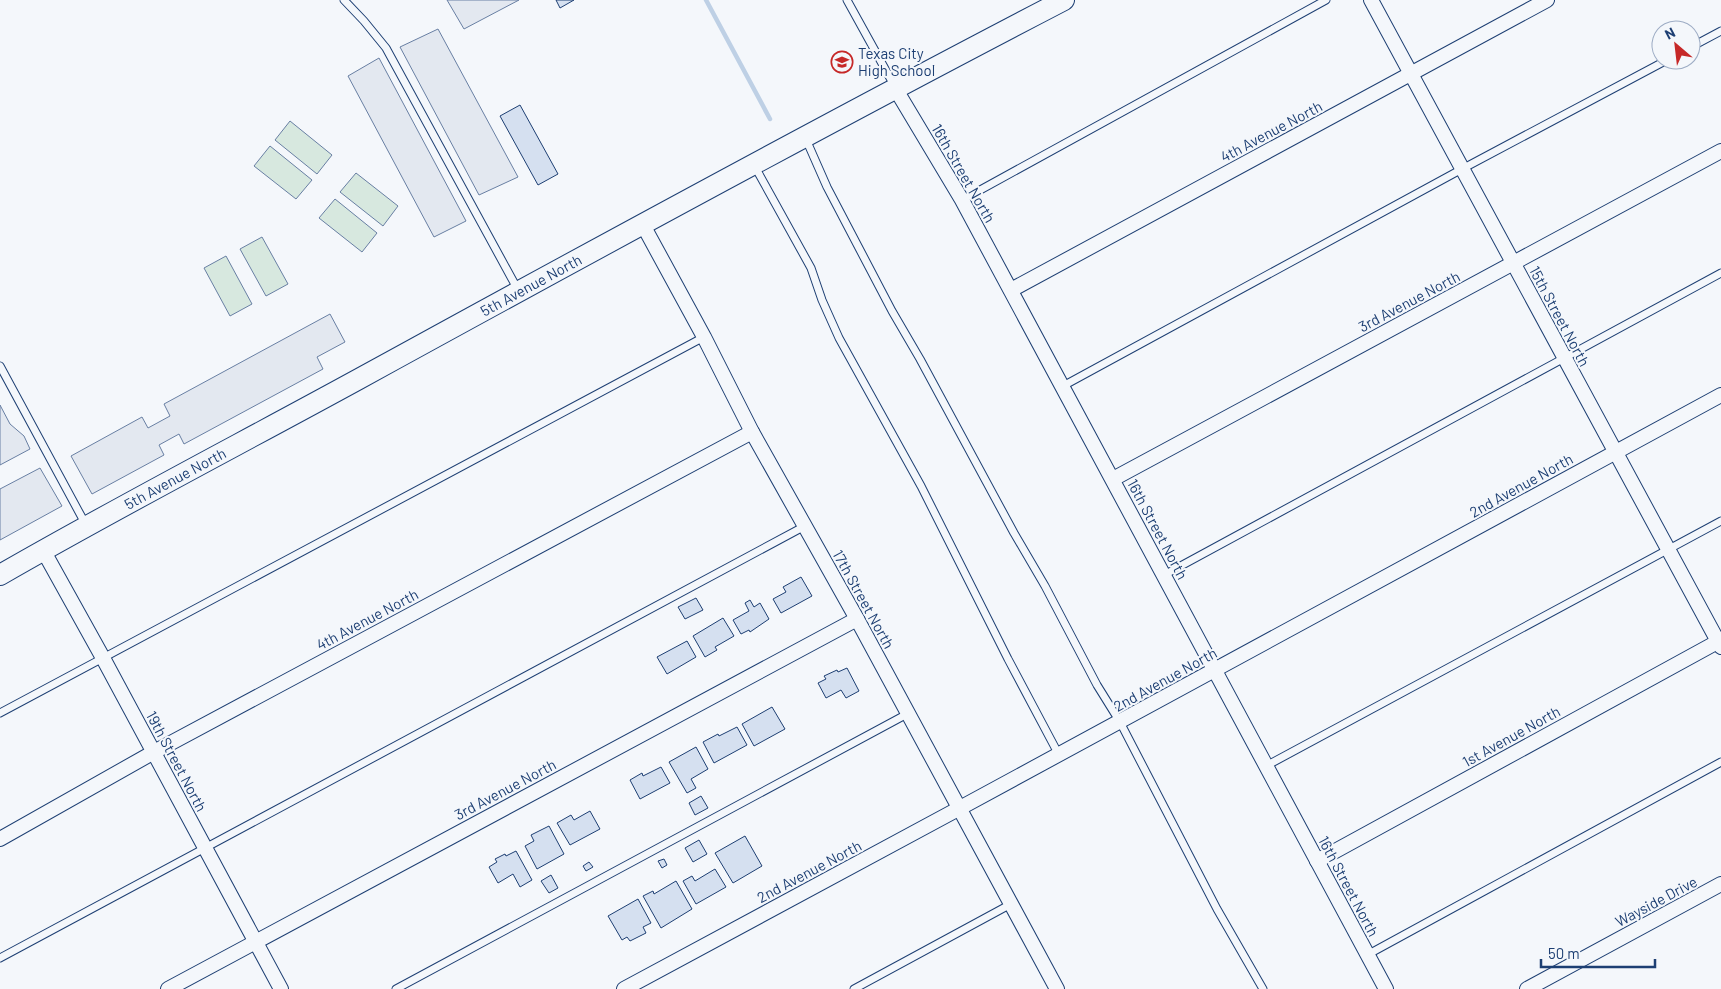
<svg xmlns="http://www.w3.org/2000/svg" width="1721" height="989" viewBox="0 0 1721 989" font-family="Barlow,sans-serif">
<rect width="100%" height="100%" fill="#f4f7fb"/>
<g fill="#d7e8df" stroke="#687fa3">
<polygon points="290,121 332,155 317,174 275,140"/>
<polygon points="270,146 312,180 296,199 254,166"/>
<polygon points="356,173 398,206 383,226 340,192"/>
<polygon points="335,199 377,233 362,252 319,218"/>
<polygon points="262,237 288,284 266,296 240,249"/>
<polygon points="226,256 252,304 230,316 204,268"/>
</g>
<g fill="#e3e8f0" stroke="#687fa3">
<polygon points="447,0 519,0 464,29"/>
<polygon points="438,29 518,177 479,195 400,47"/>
<polygon points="379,58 466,221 434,237 348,76"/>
<polygon points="330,314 345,342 317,357 323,369 184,444 179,434 159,445 164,455 92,494 71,456 142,417 148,428 170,416 164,404"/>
<polygon points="0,405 10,424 24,436 30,449 0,465"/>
<polygon points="40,468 62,506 0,540 0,489"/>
</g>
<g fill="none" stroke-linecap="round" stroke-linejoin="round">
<polyline stroke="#bed0e5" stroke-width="4.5" points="706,0 770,119"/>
</g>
<g fill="#d5e0f0" stroke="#1d3f73">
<polygon points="556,0 574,0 560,8"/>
<polygon points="520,105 558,174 538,185 500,116"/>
<polygon points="801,577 812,596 781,613 773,599 786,592 783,587"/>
<polygon points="696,598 703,610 685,619 678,607"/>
<polygon points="750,600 754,607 760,603 769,619 750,632 749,630 741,634 733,620 749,611 745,603"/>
<polygon points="723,618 734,636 715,647 717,650 705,657 693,636"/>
<polygon points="687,641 696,657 667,674 657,657"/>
<polygon points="847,668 859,691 846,698 841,690 826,698 818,683 826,679 824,676 837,670 838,672"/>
<polygon points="772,707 785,729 754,746 742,724"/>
<polygon points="737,727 747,745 714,763 703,742 718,734 719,736"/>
<polygon points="696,747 708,769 691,779 696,788 687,793 669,762"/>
<polygon points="661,767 670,783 640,799 630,780 642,773 643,776"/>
<polygon points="701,796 708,808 695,815 689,803"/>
<polygon points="590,811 600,829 570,845 557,823 571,815 574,820"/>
<polygon points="549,826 564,854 537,869 525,846 534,841 531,835"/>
<polygon points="745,836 762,866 733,883 715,853"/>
<polygon points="699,840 707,854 693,862 685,848"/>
<polygon points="516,851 532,880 520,887 513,874 498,883 489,867 497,862 495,859 505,854 506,856"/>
<polygon points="664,859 667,865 662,868 658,861"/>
<polygon points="589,862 593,867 586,871 583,866"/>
<polygon points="715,869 726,887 696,904 683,881 692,876 695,881"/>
<polygon points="551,875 558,888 549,893 541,881"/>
<polygon points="676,881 692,909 661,928 643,896 653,891 654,894"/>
<polygon points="638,899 651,923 643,927 646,933 630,941 627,937 622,940 608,916"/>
</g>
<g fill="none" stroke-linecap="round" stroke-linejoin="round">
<g stroke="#1d3f73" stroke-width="9">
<g id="lane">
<polyline points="344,0 364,21 386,48 518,290"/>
<polyline points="847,0 895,87"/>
<polyline points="1691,47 1721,31"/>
<polyline points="805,137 827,187 892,311 920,359 1014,533 1045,586 1097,685 1120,722 1217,909 1263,989"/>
<polyline points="754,165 811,268 822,300 839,338 921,486 1008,659 1059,755"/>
<polyline points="962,200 1326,0"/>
<polyline points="0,366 86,525"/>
<polyline points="1063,386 1462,169 1667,60"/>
<polyline points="1164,575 1721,273"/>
<polyline points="0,713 704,337"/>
<polyline points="1266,766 1721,521"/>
<polyline points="1367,955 1721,762"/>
<polyline points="0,958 805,526"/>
<polyline points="396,989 909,713"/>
<polyline points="854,989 1011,904"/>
</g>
</g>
<g stroke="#1d3f73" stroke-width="16">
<g id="street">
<polyline points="1371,0 1721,647"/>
<polyline points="895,88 962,200 1386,989"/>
<polyline points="643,225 704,337 752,432 857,619 1057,989"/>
<polyline points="1011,290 1547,0"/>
<polyline points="1113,479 1721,151"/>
<polyline points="43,550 103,658 281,989"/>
<polyline points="0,839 154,752 752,432"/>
<polyline points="1317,861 1721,640"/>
<polyline points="168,989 857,619"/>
<polyline points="624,989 960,808 1721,395"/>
<polyline points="1527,989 1721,884"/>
</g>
</g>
<g stroke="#1d3f73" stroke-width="22">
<g id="secondary">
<path id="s1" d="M0 575C118 507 238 445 357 380 592 251 827 123 1064 0"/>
</g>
</g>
<use href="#lane" stroke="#f4f7fb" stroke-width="7"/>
<use href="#street" stroke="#f4f7fb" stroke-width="14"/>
<use href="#secondary" stroke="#f4f7fb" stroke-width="20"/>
</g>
<defs>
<g id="school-ring" transform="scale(1.125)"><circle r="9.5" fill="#f4f7fb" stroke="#c62828" stroke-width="1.5"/><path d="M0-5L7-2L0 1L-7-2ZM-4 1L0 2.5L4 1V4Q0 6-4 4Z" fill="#c62828"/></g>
</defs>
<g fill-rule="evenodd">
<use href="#school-ring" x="842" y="62"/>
</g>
<g text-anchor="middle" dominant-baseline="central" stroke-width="4" stroke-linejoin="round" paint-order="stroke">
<g font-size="15" fill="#1d3f73" stroke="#f4f7fb" text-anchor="start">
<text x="858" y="53">Texas City<tspan x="858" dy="17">High School</tspan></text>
</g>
<g font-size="15" fill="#1d3f73" stroke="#f4f7fb">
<text transform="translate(1271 131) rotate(-28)">4th Avenue North</text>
<text transform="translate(964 173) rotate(60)">16th Street North</text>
<text stroke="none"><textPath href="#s1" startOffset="605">5th Avenue North</textPath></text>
<text transform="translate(1409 301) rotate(-28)">3rd Avenue North</text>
<text transform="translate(1560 316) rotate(62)">15th Street North</text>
<text stroke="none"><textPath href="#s1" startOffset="200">5th Avenue North</textPath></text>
<text transform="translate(1521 485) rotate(-29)">2nd Avenue North</text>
<text transform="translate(1158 529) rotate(62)">16th Street North</text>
<text transform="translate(864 599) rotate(61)">17th Street North</text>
<text transform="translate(367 619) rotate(-28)">4th Avenue North</text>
<text transform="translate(1165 679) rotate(-29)">2nd Avenue North</text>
<text transform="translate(1511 736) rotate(-29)">1st Avenue North</text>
<text transform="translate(177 761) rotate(62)">19th Street North</text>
<text transform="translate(505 789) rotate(-28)">3rd Avenue North</text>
<text transform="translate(809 871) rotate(-28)">2nd Avenue North</text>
<text transform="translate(1349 886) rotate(62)">16th Street North</text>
<text transform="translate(1656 901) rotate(-28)">Wayside Drive</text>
</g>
</g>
<g transform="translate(1676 45) rotate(332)"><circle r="24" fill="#f4f7fb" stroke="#9eadc5"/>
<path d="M0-4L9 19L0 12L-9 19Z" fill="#c62828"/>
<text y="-8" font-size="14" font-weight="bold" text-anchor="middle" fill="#1d3f73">N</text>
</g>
<path d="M1541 959v8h114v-8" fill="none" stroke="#1d3f73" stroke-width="2.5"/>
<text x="1548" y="959" font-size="15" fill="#1d3f73" stroke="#f4f7fb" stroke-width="4" paint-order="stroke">50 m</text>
</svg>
